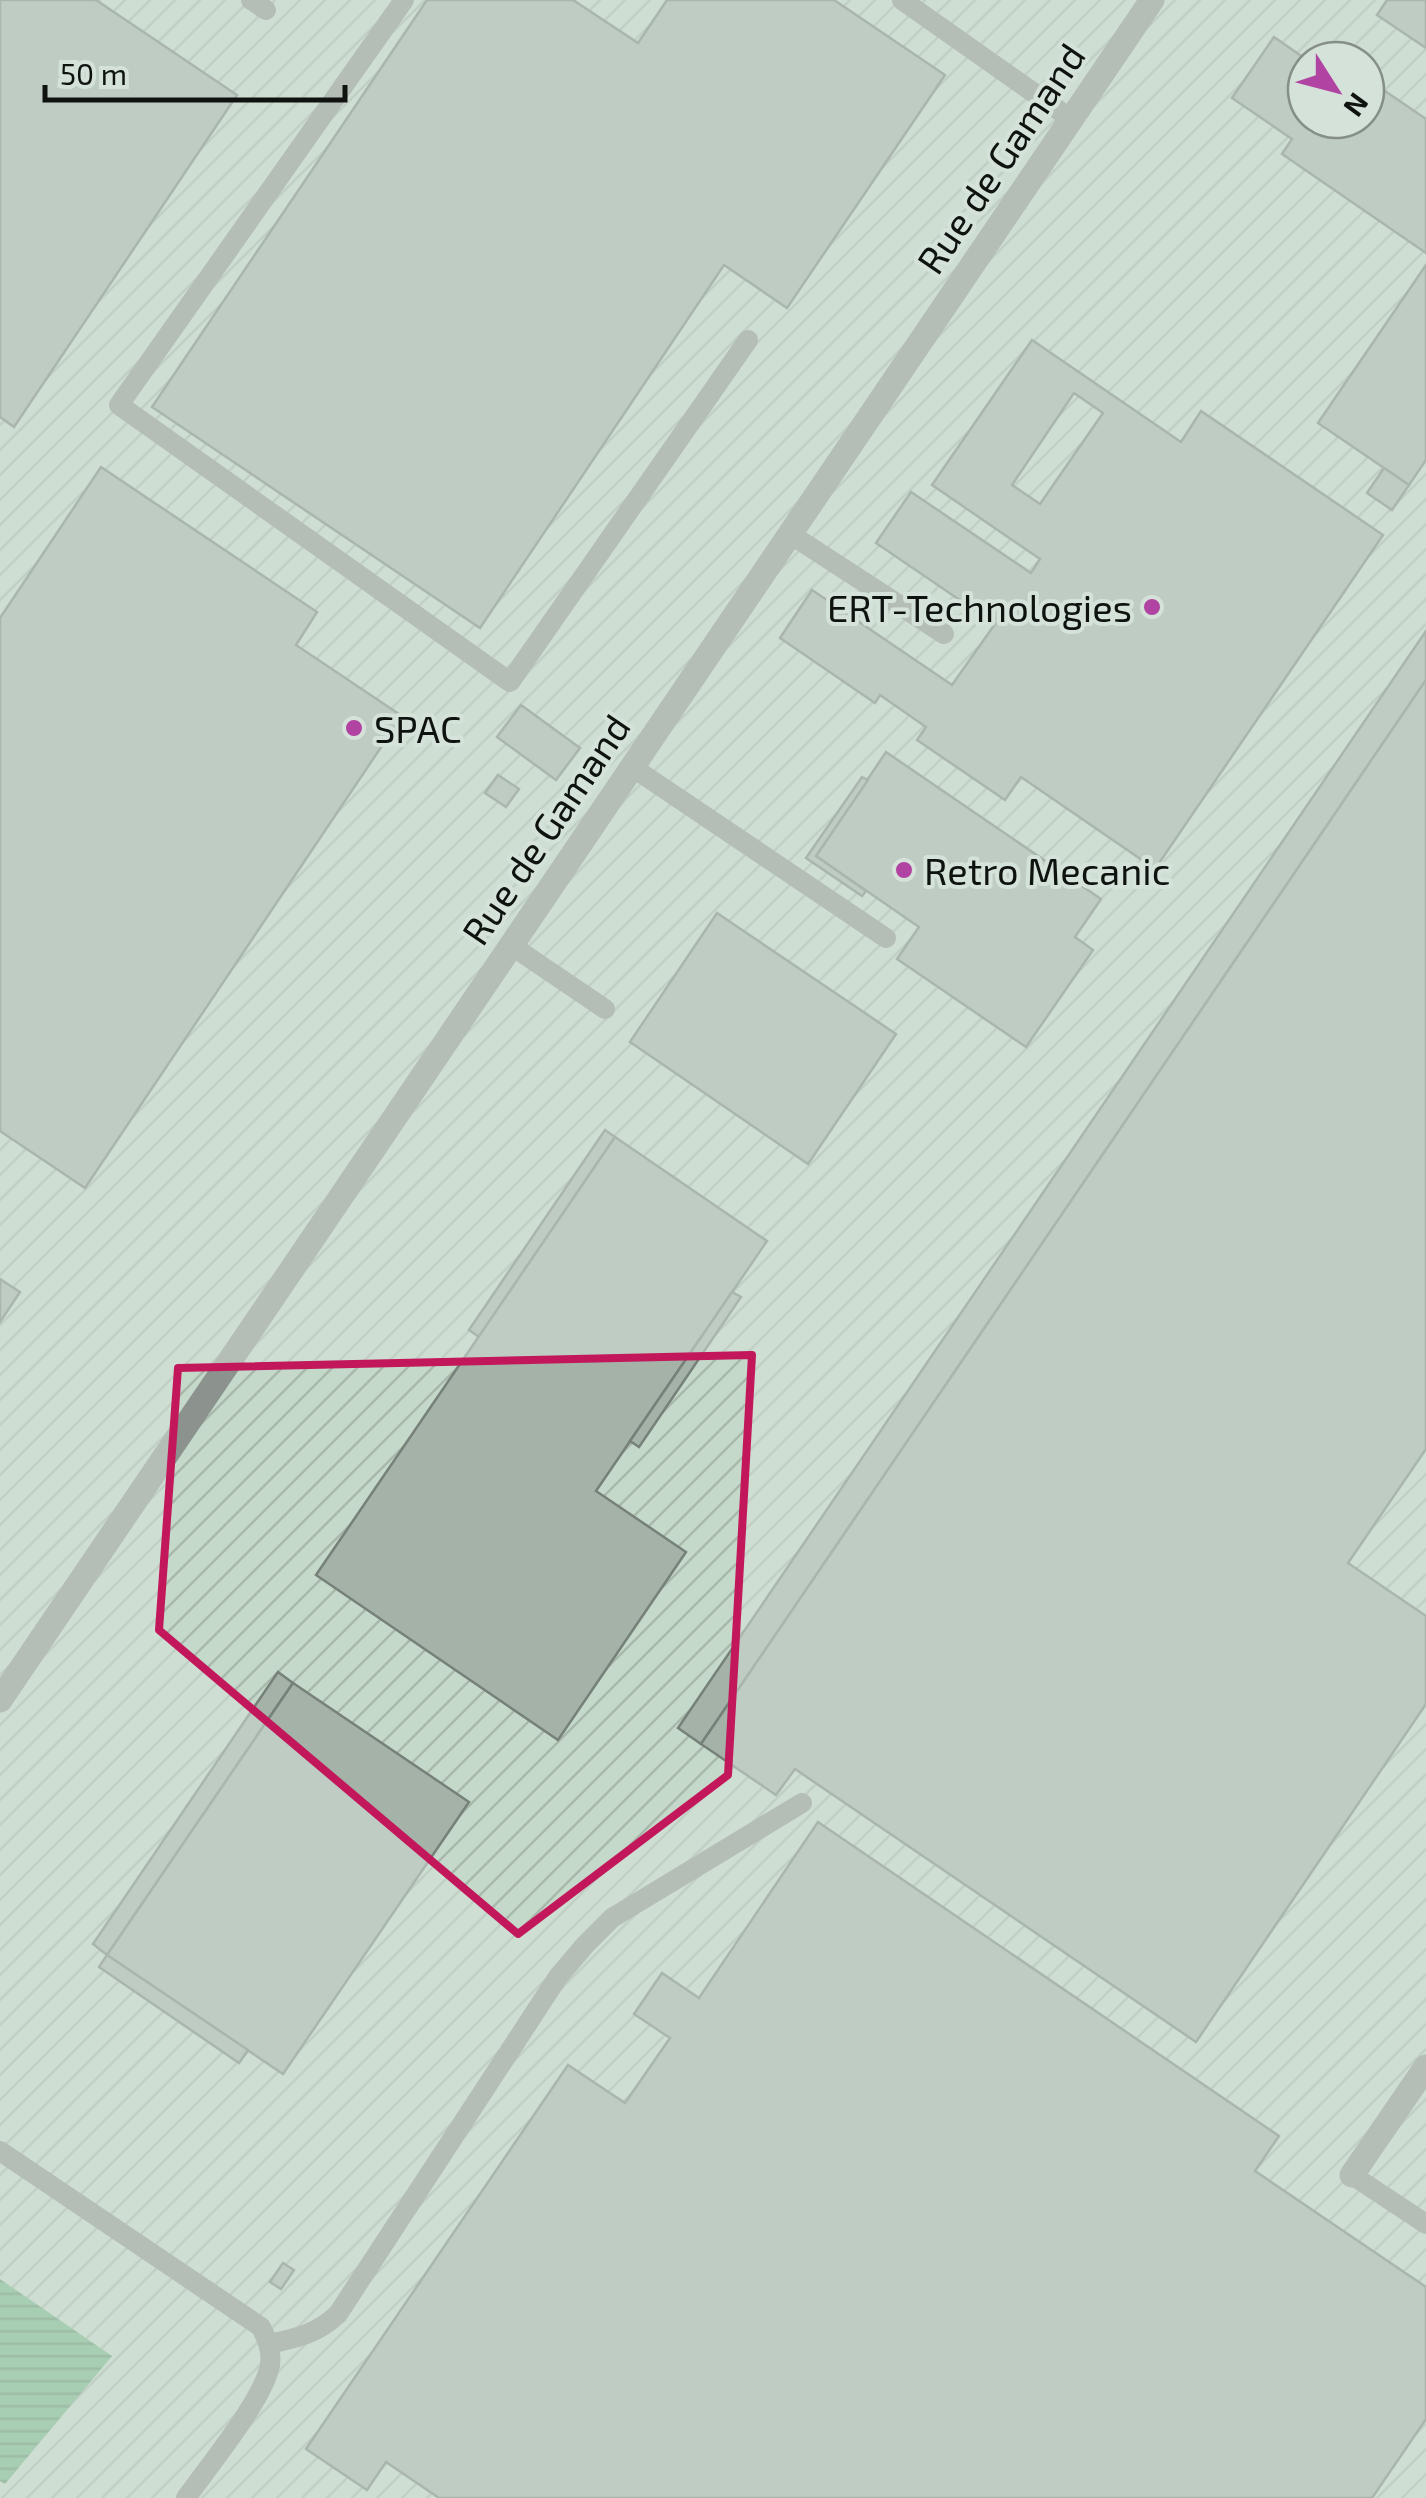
<svg xmlns="http://www.w3.org/2000/svg" width="1426" height="2498" viewBox="0 0 1426 2498" font-family="'Exo 2',sans-serif">
<defs>
<pattern id="industrial-furrows" width="10" height="10" patternUnits="userSpaceOnUse" patternTransform="scale(2.5)"><rect width="10" height="10" fill="#c5d9ca"/><path d="M-1 1l2-2M0 10L10 0M9 11l2-2" fill="none" stroke="#a8b9ac"/></pattern>
<pattern id="water-rules" width="6" height="5" patternUnits="userSpaceOnUse" patternTransform="scale(2.5)"><rect width="6" height="5" fill="#6fb384"/><path d="M0 2.5h6" fill="none" stroke="#5a906a"/></pattern>
</defs>
<rect width="100%" height="100%" fill="#d5e2d9"/>
<path fill="url(#industrial-furrows)" fill-rule="evenodd" d="M0 0H1426V2498H0ZM1306 60H1366V120H1306Z"/>
<polygon fill="url(#water-rules)" points="0,2279 112,2356 5,2484 0,2481"/>
<g fill="#a5b2a8" stroke="#768179" stroke-width="2.5" fill-rule="evenodd">
<polygon points="0,0 96,0 237,95 14,427 0,417"/>
<polygon points="427,0 573,0 638,43 667,0 834,0 945,75 787,308 724,265 480,628 152,407"/>
<polygon points="1387,0 1426,0 1426,48 1377,15"/>
<polygon points="1274,37 1307,60 1306,120 1366,120 1366,78 1426,119 1426,253 1282,154 1292,139 1232,98"/>
<polygon points="1426,265 1426,460 1409,485 1318,423"/>
<path d="M1032 340 1181 442 1201 411 1383 535 1155 869 1021 777 1005 800 917 740 926 727 880 695 875 703 780 638 812 590 952 685 995 624 876 543 911 492 1031 573 1040 559 932 485ZM1074 393 1103 413 1040 504 1012 485Z"/>
<polygon points="101,467 317,612 296,645 402,716 85,1188 0,1131 0,618"/>
<polygon points="1384,468 1409,485 1392,510 1367,493"/>
<polygon points="1426,631 1426,680 701,1744 678,1728"/>
<polygon points="1426,680 1426,1449 1348,1563 1426,1616 1426,1704 1196,2042 795,1769 776,1795 701,1744"/>
<polygon points="521,705 580,748 556,780 497,737"/>
<polygon points="886,752 1101,899 1075,937 1093,950 1026,1047 897,959 919,927 816,856"/>
<polygon points="498,775 519,789 506,807 485,793"/>
<polygon points="862,777 868,780 816,856 866,891 862,896 806,858"/>
<polygon points="717,913 896,1034 808,1164 630,1042"/>
<polygon points="605,1130 615,1137 479,1337 469,1330"/>
<polygon points="615,1137 767,1241 596,1491 686,1552 558,1740 316,1575"/>
<polygon points="0,1279 20,1292 0,1322"/>
<polygon points="732,1292 741,1297 639,1447 630,1441"/>
<polygon points="278,1672 293,1683 107,1955 93,1944"/>
<polygon points="293,1683 469,1802 283,2074 107,1955"/>
<polygon points="818,1822 1279,2136 1255,2171 1426,2287 1426,2419 1372,2498 439,2498 386,2462 367,2490 306,2449 568,2065 625,2103 670,2038 634,2014 662,1973 699,1998"/>
<polygon points="107,1955 248,2050 239,2063 99,1967"/>
<polygon points="283,2263 294,2270 281,2289 270,2282"/>
</g>
<g fill="none" stroke-linecap="round" stroke-linejoin="round">
<g stroke="#8c928e" stroke-width="20">
<polyline points="251,0 266,10"/>
<polyline points="404,0 119,405 510,682 748,340"/>
<polyline points="902,0 1071,119"/>
<polyline points="790,534 944,634"/>
<polyline points="632,767 886,938"/>
<polyline points="512,946 605,1009"/>
<path d="M0 2151 261 2327C267 2339 272 2351 270 2365 264 2399 208 2467 186 2498"/>
<polyline points="1352,2175 1426,2224"/>
<path d="M269 2344C297 2338 317 2334 338 2314L528 2023 558 1977 585 1945 612 1918 802 1803"/>
</g>
<g stroke="#8c928e" stroke-width="25">
<polyline points="0,1700 1152,0"/>
<polyline points="1352,2175 1426,2067"/>
</g>
</g>
<path d="M0 0H1426V2498H0ZM752 1355 728 1775 518 1934 159 1630 178 1368Z" fill="#d5e2d9" fill-opacity=".55" fill-rule="evenodd"/>
<path fill="none" stroke="#c2185b" stroke-width="8" stroke-linejoin="round" d="M752 1355 728 1775 518 1934 159 1630 178 1368Z"/>
<g fill="#b143a2" stroke="#d5e2d9" stroke-width="4">
<circle cx="1152" cy="607" r="10"/>
<circle cx="354" cy="728" r="10"/>
<circle cx="904" cy="870" r="10"/>
</g>
<g text-anchor="middle" dominant-baseline="central" stroke-width="8" stroke-linejoin="round" paint-order="stroke">
<g font-size="38" fill="#0e130f" stroke="#d5e2d9">
<text transform="translate(1000 158) rotate(-56)">Rue de Gamand</text>
<text transform="translate(545 829) rotate(-56)">Rue de Gamand</text>
</g>
<g font-size="38" fill="#0e130f" stroke="#d5e2d9" text-anchor="start">
<text x="1132" y="607" text-anchor="end">ERT-Technologies</text>
<text x="374" y="728">SPAC</text>
<text x="924" y="870">Retro Mecanic</text>
</g>
</g>
<g transform="translate(1336 90) rotate(126)"><circle r="48" fill="#d5e2d9" stroke="#858f88" stroke-width="2.5"/>
<path d="M0-8L18 38L0 25L-18 38Z" fill="#b143a2"/>
<text y="-15" font-size="28" font-weight="bold" text-anchor="middle" fill="#0e130f">N</text>
</g>
<path d="M45 85v15h300v-15" fill="none" stroke="#0e130f" stroke-width="5"/>
<text x="60" y="85" font-size="30" fill="#0e130f" stroke="#d5e2d9" stroke-width="8" paint-order="stroke">50 m</text>
</svg>
